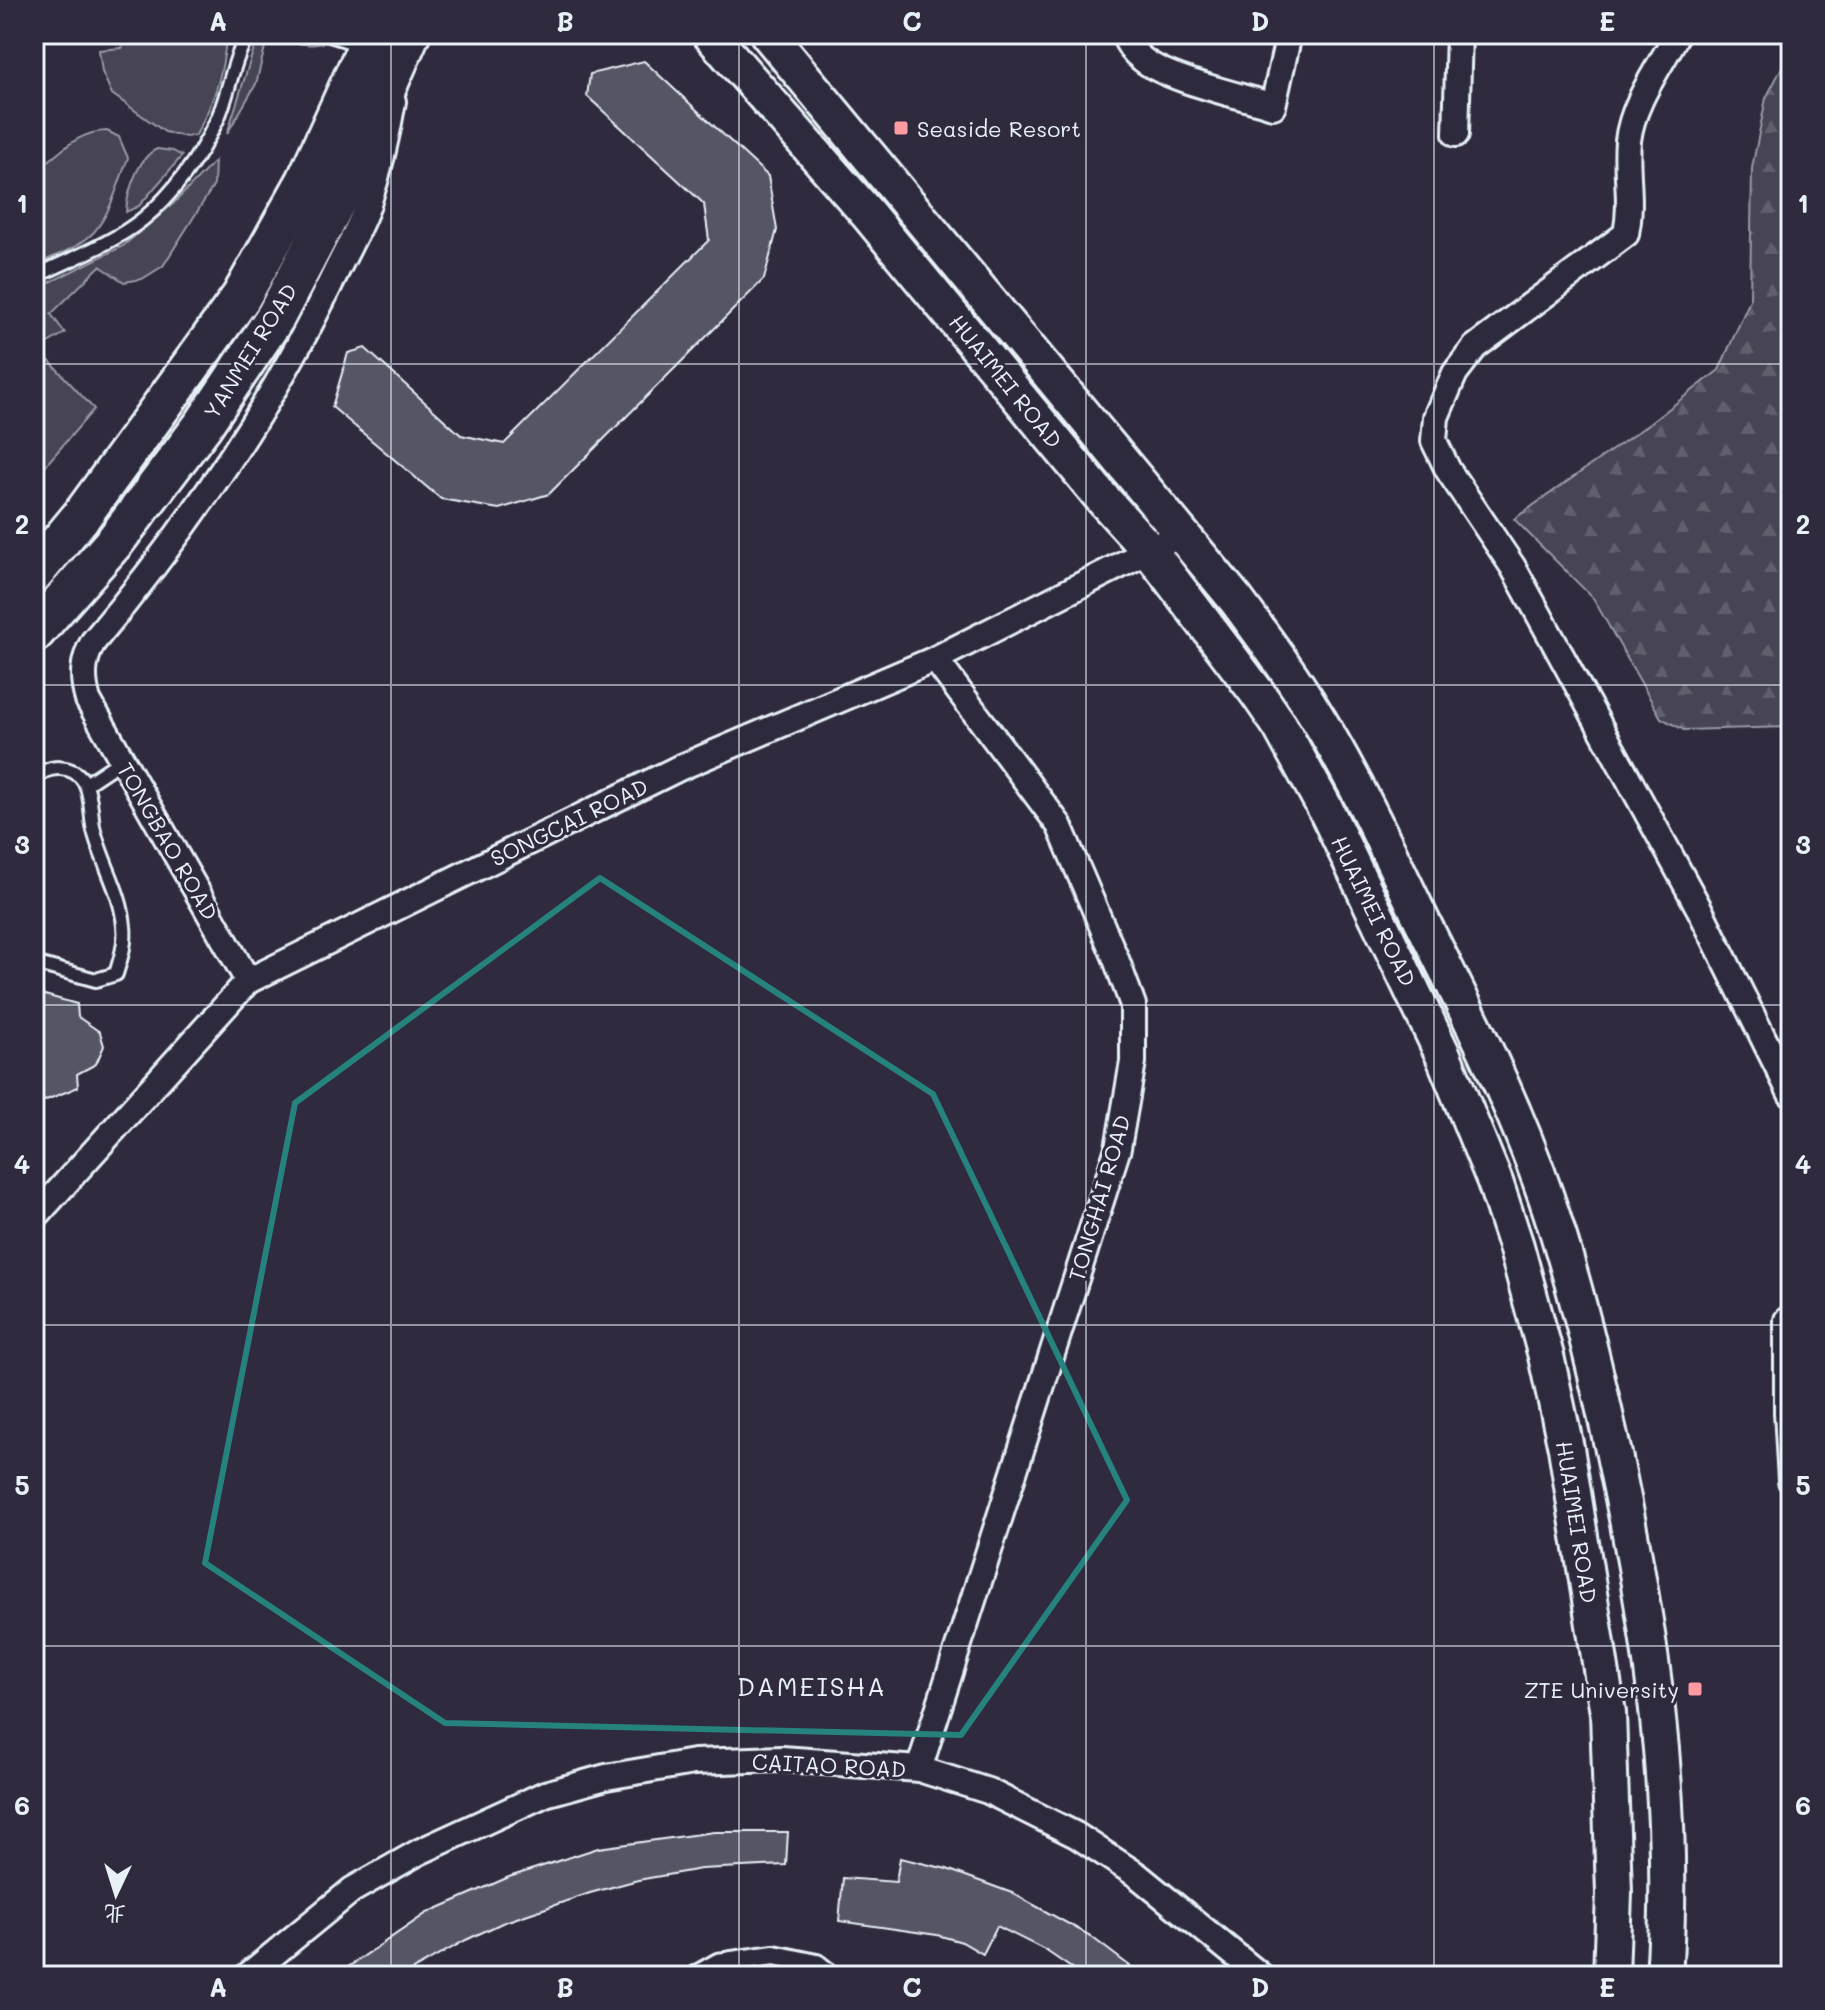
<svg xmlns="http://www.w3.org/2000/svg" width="1825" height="2010" viewBox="0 0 1825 2010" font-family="Mali,'LXGW WenKai TC',sans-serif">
<defs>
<pattern id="forest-firs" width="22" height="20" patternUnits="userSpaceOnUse" patternTransform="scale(2)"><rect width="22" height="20" fill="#464455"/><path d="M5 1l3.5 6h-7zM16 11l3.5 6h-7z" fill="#615f6e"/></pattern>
</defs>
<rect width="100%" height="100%" fill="#2f2a3d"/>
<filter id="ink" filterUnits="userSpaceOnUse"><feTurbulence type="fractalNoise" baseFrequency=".0125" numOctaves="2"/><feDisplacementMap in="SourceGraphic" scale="16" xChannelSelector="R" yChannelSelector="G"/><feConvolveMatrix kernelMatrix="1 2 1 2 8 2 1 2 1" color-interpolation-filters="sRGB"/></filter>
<g filter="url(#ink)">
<g fill="#464455" stroke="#979aa6" stroke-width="2">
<path d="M126 34H216L226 40C222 78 214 101 196 135L186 137 165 132 112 94 102 72 99 50 122 48Z"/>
<path d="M289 34 327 41C305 51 285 35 265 47L256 84 227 134 256 42 268 35Z"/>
<path d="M107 131 119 137 128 158C119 181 111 213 94 232 79 248 53 256 34 266V171C61 155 73 132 107 131Z"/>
<path d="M157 149 173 151 182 156 139 206 126 212C127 193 138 157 157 149Z"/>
<polygon points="215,161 214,185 163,266 142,279 124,282 100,266 51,314 65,333 34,351 34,290 123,246 173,204"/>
<polygon points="43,354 94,409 34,479 34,359"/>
</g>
<g fill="url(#forest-firs)" stroke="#979aa6" stroke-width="2">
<polygon points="1791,50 1791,727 1684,730 1661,718 1593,598 1514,519 1649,424 1719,370 1750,300 1752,168 1766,98"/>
<polygon points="753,1965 791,1967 818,1976 708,1976"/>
</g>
<g fill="#575565" stroke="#e8f1f8" stroke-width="2">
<polygon points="644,61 768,176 777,230 764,279 549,494 499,509 441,499 332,407 348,353 365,348 461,435 504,444 709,240 704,204 587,96 590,74"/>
<polygon points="34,992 77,1004 78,1017 100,1032 104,1046 96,1064 77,1074 78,1087 34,1105"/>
<polygon points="714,1832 788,1832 786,1865 701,1869 638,1880 590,1893 502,1923 466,1940 402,1976 335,1976 427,1913 509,1877 598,1848"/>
<polygon points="900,1858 947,1869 1012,1893 1089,1935 1143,1976 1083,1976 1045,1950 997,1926 983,1954 962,1942 937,1935 839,1921 843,1878 896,1882"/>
</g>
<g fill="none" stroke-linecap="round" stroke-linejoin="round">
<g stroke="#e8f1f8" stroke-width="18">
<g id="service">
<polyline points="326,34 364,46"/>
<path d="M34 277C70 259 112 244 143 219 174 194 200 156 217 120 230 92 232 59 249 34"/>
<path d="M34 781C46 763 74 764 85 783 91 794 91 814 93 826 100 860 121 890 124 926 126 942 121 958 116 974L96 980 34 963"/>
<polyline points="86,784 122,760"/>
</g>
</g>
<g stroke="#e8f1f8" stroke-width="24">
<polyline id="pedestrian" points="695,1976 718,1963 774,1955 817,1964 832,1976"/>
</g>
<g stroke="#e8f1f8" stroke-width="30">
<g id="minor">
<path d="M1124 34C1127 43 1134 53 1142 59 1165 79 1242 96 1273 106L1289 34"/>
<path d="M1677 34C1660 67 1632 103 1628 141 1625 173 1633 200 1626 234L1475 347 1455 373 1436 417 1434 441 1448 470 1513 567 1700 910 1791 1094"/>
<polyline points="1456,134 1459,34"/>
<path d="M248 981 88 700C82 679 82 662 93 642 186 531 271 408 333 278 344 255 358 231 367 207 379 172 387 137 393 101"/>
<polyline points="34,1218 248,981 679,768 935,659 1182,534"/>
<polyline points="1787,1320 1787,1412 1791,1481"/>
<polyline points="919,1769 1118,1148 1133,1062 1133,1005 1116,959 1059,825 935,659"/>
<polyline points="247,1976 352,1890 419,1852 545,1794 606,1777 694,1762 782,1759 919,1769 988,1791 1076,1835 1137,1875 1261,1976"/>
</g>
</g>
<g stroke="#e8f1f8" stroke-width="40">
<g id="secondary">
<polyline points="710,34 867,213 1102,498 1149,550 1258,694 1280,726 1326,810 1443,1055 1495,1182 1516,1246 1546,1356 1566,1448 1608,1713 1614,1893 1611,1976"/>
<path d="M768 34 1237 601C1262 635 1287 668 1309 704 1352 772 1386 846 1421 919 1466 1009 1512 1099 1545 1194 1574 1278 1594 1364 1613 1450 1650 1623 1677 1799 1664 1976"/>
</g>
</g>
<g stroke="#e8f1f8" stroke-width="44">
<g id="primary">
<polyline points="34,573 83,514 241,297 306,181 373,34"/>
<polyline points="34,633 116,540 203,425 276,316 339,196 410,34"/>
</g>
</g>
<use href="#service" stroke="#2f2a3d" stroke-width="12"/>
<use href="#pedestrian" stroke="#2f2a3d" stroke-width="18"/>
<use href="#minor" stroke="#2f2a3d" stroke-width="24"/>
<use href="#secondary" stroke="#2f2a3d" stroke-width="34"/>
<use href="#primary" stroke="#2f2a3d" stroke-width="38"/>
</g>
</g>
<path fill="none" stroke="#25827c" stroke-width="6" stroke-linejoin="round" d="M600 878 933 1094 1127 1500 961 1735 445 1723 205 1563 295 1103Z"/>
<path fill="none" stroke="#e8f1f8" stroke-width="2" stroke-opacity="0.55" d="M391 34V1976M739 34V1976M1086 34V1976M1434 34V1976M34 364H1791M34 685H1791M34 1005H1791M34 1325H1791M34 1646H1791"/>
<g fill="#ff9aa2" stroke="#2f2a3d" stroke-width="3">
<rect x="893" y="120" width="16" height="16" rx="4"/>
<rect x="1687" y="1681" width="16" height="16" rx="4"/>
</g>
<g text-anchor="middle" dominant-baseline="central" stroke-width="6" stroke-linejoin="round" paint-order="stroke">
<g font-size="22" fill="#e8f1f8" stroke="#2f2a3d" text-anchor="start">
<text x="917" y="128">Seaside Resort</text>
<text x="1679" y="1689" text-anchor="end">ZTE University</text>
</g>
<g font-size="22" fill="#e8f1f8" stroke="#2f2a3d">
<text transform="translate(250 351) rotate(-58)">YANMEI ROAD</text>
<text transform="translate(1006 381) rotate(51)">HUAIMEI ROAD</text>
<text transform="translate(569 822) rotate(-26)">SONGCAI ROAD</text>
<text transform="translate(168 841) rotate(60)">TONGBAO ROAD</text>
<text transform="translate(1374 911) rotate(64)">HUAIMEI ROAD</text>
<text transform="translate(1099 1198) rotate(-74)">TONGHAI ROAD</text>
<text transform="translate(1577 1522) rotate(81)">HUAIMEI ROAD</text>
<text transform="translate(829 1765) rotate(3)">CAITAO ROAD</text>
</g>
<g font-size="26" letter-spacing="2" fill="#e8f1f8" stroke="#2f2a3d">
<text x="812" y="1686">DAMEISHA</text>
</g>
</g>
<rect width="1825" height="2010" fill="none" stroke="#2f2a3d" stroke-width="88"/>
<g transform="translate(116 1894) rotate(184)" stroke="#2f2a3d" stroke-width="6" paint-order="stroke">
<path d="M0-6L14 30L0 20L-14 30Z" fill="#e8f1f8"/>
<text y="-12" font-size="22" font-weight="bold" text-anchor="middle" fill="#e8f1f8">北</text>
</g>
<rect x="44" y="44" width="1737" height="1922" fill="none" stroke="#e8f1f8" stroke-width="3"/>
<g font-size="26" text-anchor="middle" font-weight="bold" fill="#e8f1f8">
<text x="218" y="31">A</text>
<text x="565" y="31">B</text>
<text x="912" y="31">C</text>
<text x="1260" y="31">D</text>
<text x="1607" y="31">E</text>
<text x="22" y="213">1</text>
<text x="1803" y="213">1</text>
<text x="22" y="534">2</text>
<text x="1803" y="534">2</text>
<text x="22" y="854">3</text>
<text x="1803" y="854">3</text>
<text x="22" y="1174">4</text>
<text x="1803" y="1174">4</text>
<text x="22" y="1495">5</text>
<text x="1803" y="1495">5</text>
<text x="22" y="1815">6</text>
<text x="1803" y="1815">6</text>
<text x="218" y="1997">A</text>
<text x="565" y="1997">B</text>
<text x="912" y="1997">C</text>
<text x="1260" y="1997">D</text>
<text x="1607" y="1997">E</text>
</g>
</svg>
